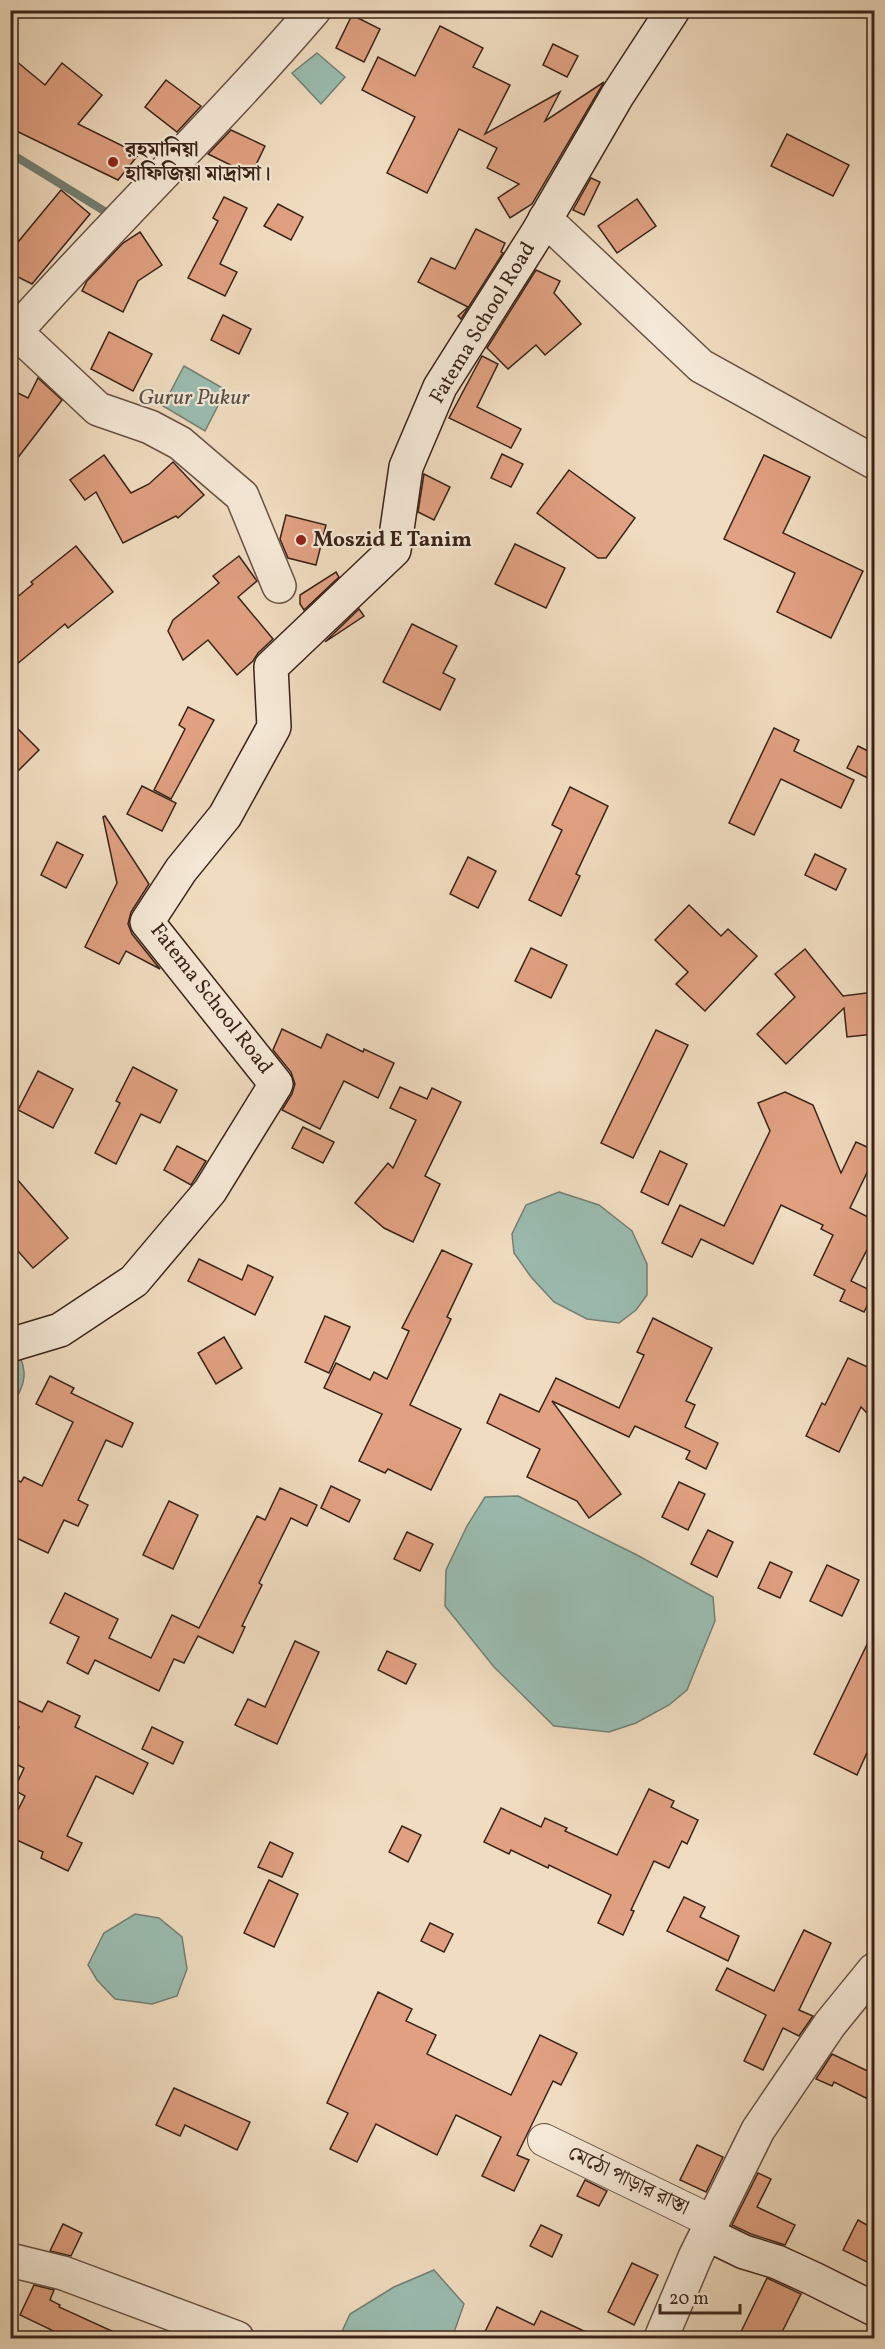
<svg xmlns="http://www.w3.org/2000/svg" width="885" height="2349" viewBox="0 0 885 2349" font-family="Vollkorn,'Noto Serif Bengali',serif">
<rect width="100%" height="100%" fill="#f0dcc0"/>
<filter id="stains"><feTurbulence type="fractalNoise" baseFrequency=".00333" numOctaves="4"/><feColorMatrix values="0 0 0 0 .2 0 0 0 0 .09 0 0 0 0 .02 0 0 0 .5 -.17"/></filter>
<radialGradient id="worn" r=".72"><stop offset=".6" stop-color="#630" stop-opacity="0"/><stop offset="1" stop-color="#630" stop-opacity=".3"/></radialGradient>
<g fill="#9abcb0" stroke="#747f74" stroke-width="1.5">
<polygon points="317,53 345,77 321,104 292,73"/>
<polygon points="184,366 226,390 205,431 163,406"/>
<polygon points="559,1192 599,1205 632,1231 647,1264 647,1295 636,1310 619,1323 587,1319 554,1302 531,1277 514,1253 512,1234 526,1205"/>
<path d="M11 1341C28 1366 29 1381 11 1406Z"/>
<polygon points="518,1496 637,1555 713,1597 715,1621 687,1690 669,1705 636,1723 609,1732 554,1726 494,1667 445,1606 446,1570 467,1526 485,1497"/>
<polygon points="135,1914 159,1918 182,1937 187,1969 177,1996 152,2004 115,1999 97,1980 88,1965 104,1933"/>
<polygon points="434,2270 464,2304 452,2338 339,2338 350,2314 394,2287"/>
</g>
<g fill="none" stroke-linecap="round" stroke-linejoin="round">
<polyline stroke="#747f74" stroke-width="8" points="10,153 114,217"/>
</g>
<g fill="#e0a081" stroke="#3a2319" stroke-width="1.5">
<polygon points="352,15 380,29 364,62 336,48"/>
<polygon points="440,26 483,48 473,67 510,85 485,134 560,92 545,121 604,82 532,204 510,218 498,198 519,184 487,168 497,148 459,129 427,193 387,173 415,117 362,90 378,57 415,76"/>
<polygon points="553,44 578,56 567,77 543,65"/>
<polygon points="10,56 45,85 62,63 102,95 78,124 139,154 118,180 10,128"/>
<polygon points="166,80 201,106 177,132 145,107"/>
<polygon points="231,130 265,146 251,175 208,154"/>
<polygon points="787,134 849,165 833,196 771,166"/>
<polygon points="591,178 600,182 584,215 573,210"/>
<polygon points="61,190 90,214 32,284 10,273 10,239 18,242"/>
<polygon points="224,197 247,208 220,264 237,272 225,296 188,278 218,221 213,218"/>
<polygon points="637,199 656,226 617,253 598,226"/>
<polygon points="278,204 303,217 291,240 264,226"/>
<polygon points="476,229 505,243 501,252 503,253 461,319 458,316 468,307 418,282 431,258 455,269"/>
<polygon points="140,232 162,265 138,281 123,312 82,291 87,281 123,243"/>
<polygon points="536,270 560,281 554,293 581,324 545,355 536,345 508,369 487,348"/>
<polygon points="223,315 251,329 239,354 211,340"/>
<polygon points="109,332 152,354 133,391 91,369"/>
<polygon points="482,356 498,364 477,407 521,429 511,448 449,418"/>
<polygon points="38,378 62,400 10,468 10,389 28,398"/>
<polygon points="502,454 523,464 511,487 491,478"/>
<polygon points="104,455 131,493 149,484 173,462 204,495 178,518 176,516 123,543 96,492 85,500 70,480"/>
<polygon points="764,455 810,477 783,533 863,571 831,638 777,612 795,573 724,539"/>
<polygon points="569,470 635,518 606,558 598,558 537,513"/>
<polygon points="424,474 450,487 434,520 418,512"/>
<polygon points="286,515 326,525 316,565 288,558 280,539"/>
<polygon points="515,544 565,568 546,608 495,584"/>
<polygon points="76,546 113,592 68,628 65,624 10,670 10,603 33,584 31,582"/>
<polygon points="239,556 257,581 238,597 273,639 258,653 253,661 237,675 208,640 183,660 168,631 173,620 219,583 213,576"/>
<polygon points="336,572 339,577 304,610 300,604 300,595"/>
<polygon points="359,609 364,616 325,642"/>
<polygon points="412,624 457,646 443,673 455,679 440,710 383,682"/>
<polygon points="188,707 214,720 171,799 154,790 185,729 179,725"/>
<polygon points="10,721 39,750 10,779"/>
<polygon points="774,728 799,740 794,751 854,780 841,808 781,779 754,835 729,823"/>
<polygon points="858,746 874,754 874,781 847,768"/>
<polygon points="142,786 176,803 162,831 127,814"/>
<polygon points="570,787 608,806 576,874 580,876 561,916 529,900 562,830 552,825"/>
<polygon points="105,816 149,884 131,912 128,924 132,934 160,969 126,951 119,964 85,947 117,883 103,817"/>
<polygon points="57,842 83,855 66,888 41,875"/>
<polygon points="815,854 846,869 836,890 805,875"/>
<polygon points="468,857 496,871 478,908 450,894"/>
<polygon points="689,905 721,936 728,929 757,956 705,1011 676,984 688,972 655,940"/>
<polygon points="531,948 567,965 551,998 515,981"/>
<polygon points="805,949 843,996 874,992 874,1034 847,1037 844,1008 786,1064 757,1034 795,997 775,974"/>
<polygon points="282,1029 321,1048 327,1034 363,1052 364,1049 394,1063 378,1098 344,1081 320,1129 282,1110 292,1094 295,1084 291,1072 273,1050"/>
<polygon points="656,1030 688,1045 633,1158 601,1143"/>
<polygon points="133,1067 177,1090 160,1123 141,1114 116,1164 95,1153 120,1103 116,1101"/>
<polygon points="38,1071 73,1089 53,1128 18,1110"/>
<polygon points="400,1087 427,1099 432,1088 461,1102 425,1176 440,1184 413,1242 384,1228 355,1203 388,1163 393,1168 416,1120 390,1108"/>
<polygon points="785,1092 813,1105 841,1173 856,1142 874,1150 874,1158 850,1208 874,1220 874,1236 851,1281 874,1292 864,1312 840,1301 845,1290 814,1275 833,1235 821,1229 823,1225 781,1205 753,1264 701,1239 692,1257 662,1243 680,1205 724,1226 770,1131 758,1103"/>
<polygon points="303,1127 334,1142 323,1163 292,1148"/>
<polygon points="177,1146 206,1161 191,1185 164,1170"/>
<polygon points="660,1151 687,1164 668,1205 641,1192"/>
<polygon points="10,1171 68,1238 33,1268 10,1242"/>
<polygon points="442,1250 472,1264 447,1317 451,1319 410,1405 461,1429 431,1490 388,1469 385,1473 359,1461 382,1414 324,1388 336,1363 370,1380 374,1372 387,1379 409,1331 402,1328"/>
<polygon points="199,1259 242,1280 248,1265 273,1277 255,1315 188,1281"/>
<polygon points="325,1316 350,1327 329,1373 305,1362"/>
<polygon points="653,1318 712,1348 686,1401 695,1405 685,1427 718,1443 706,1469 686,1459 690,1451 635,1426 629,1437 552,1401 621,1494 589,1518 577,1501 527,1477 540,1449 487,1423 500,1394 539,1412 556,1378 619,1408 644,1355 637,1352"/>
<polygon points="224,1337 242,1368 216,1384 198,1353"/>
<polygon points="848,1358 874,1370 874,1420 861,1407 839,1452 806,1436 822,1403 825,1405"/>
<polygon points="50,1376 74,1388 71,1393 133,1423 122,1447 106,1440 78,1500 88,1505 78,1526 64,1520 48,1553 10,1535 10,1477 21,1482 24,1477 42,1486 73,1422 36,1404"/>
<polygon points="679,1482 705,1494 688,1530 662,1517"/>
<polygon points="331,1486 360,1500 349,1522 321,1508"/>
<polygon points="280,1488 317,1505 307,1526 291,1518 259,1583 262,1585 242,1626 245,1627 233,1653 198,1636 184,1663 174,1659 159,1691 95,1660 88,1674 67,1663 79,1637 50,1623 65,1593 118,1619 109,1638 151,1658 172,1615 199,1628 257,1516 265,1520"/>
<polygon points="169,1501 198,1515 173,1569 143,1555"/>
<polygon points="708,1530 733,1542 717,1577 691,1564"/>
<polygon points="407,1532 433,1544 420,1571 394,1559"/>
<polygon points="770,1562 792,1572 780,1598 758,1588"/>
<polygon points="827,1565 859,1580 842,1616 810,1601"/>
<polygon points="874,1630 874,1737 857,1775 814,1754"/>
<polygon points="295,1641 319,1652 277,1744 235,1725 248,1699 265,1707"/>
<polygon points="387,1651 416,1664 406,1684 378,1670"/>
<polygon points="10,1697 42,1712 48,1701 80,1716 75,1727 148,1763 133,1794 96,1776 67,1836 82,1843 68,1871 41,1858 43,1852 10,1837 10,1826 25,1796 14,1790 24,1768 10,1761 10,1745 19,1727 10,1722"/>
<polygon points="152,1727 183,1742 173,1764 142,1749"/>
<polygon points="649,1789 674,1801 671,1807 698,1820 687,1844 682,1841 669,1868 654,1861 631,1910 634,1911 623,1935 598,1923 611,1895 549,1865 548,1868 511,1850 509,1854 484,1842 501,1808 541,1827 545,1818 567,1828 565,1831 617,1855"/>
<polygon points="402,1826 421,1835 408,1862 389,1852"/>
<polygon points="270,1842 293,1853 282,1877 258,1867"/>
<polygon points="269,1880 298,1894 274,1947 244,1933"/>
<polygon points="684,1897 705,1907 700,1917 739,1936 728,1961 667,1931"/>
<polygon points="430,1923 453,1934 444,1952 421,1941"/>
<polygon points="804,1930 831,1943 799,2010 813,2016 799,2036 783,2028 763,2070 744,2061 766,2015 716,1990 727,1968 774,1991"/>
<polygon points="378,1992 412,2009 406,2021 436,2035 427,2054 511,2095 540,2035 577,2053 561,2085 553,2081 517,2155 529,2160 514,2191 482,2176 501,2137 456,2115 437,2155 376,2124 357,2162 330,2149 348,2113 327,2103"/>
<polygon points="832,2054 874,2074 874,2102 834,2082 832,2086 816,2079"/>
<polygon points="174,2088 250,2122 237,2150 185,2125 180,2136 156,2125"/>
<polygon points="697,2145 723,2157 706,2192 680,2180"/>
<polygon points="758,2173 771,2179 757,2207 795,2225 785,2245 751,2234 732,2225"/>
<polygon points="585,2180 607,2191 599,2206 577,2196"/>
<polygon points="858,2220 874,2229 874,2246 867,2262 843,2250"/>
<polygon points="63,2224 82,2233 71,2256 50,2251"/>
<polygon points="541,2225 562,2235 552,2257 530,2246"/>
<polygon points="632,2263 658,2275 634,2325 608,2312"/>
<polygon points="767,2278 801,2294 779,2338 738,2338"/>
<polygon points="34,2285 54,2290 50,2300 60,2305 59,2307 127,2338 68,2338 20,2315"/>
<polygon points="497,2307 534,2325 541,2311 599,2338 482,2338"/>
</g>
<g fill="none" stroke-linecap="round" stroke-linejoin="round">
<g stroke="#685143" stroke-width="34">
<polyline id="minor" points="544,2140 713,2222"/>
</g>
<g stroke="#685143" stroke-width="36">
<g id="tertiary">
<polyline points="545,219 701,366 874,462"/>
<polyline points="16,332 98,409 150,427 180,443 242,496 279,586"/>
<path d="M10 338C109 226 217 123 314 10"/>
<polyline points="10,2260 63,2273 237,2338"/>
<polyline points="661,2338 696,2255 758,2130 830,2024 874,1970"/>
</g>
</g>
<g stroke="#3a2319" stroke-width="36">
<g id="secondary">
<polyline points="10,1345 60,1330 134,1281 210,1191 276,1084 147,922 181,870 225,816 274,727 271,667 394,550 406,467 440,387 538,232 617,96 673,10"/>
<polyline points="707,2234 744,2252 777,2262 814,2279 874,2309"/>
</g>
</g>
<use href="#minor" stroke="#f5e8d6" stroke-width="32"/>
<use href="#tertiary" stroke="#f5e8d6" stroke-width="33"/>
<use href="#secondary" stroke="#f5e8d6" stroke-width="33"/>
</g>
<g fill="#8f2418" stroke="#f5e8d6" stroke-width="2">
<circle cx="113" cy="162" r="6"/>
<circle cx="301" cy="540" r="6"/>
</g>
<g text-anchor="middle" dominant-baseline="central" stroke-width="4.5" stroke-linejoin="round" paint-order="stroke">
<g font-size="21" font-weight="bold" fill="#3a2319" stroke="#f5e8d6" text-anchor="start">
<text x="125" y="150">রহমানিয়া<tspan x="125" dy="24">হাফিজিয়া মাদ্রাসা।</tspan></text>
<text x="313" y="540">Moszid E Tanim</text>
</g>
<g font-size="21" fill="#3a2319" stroke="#f5e8d6">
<text transform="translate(483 323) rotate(-59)">Fatema School Road</text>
<text transform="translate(211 999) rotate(52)">Fatema School Road</text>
<text transform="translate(628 2181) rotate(26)">মেঠো পাড়ার রাস্তা</text>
</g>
<g font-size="22" font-style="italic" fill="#575146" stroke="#f5e8d6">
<text x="194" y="398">Gurur Pukur</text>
</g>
</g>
<rect width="885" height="2349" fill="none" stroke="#f0dcc0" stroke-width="36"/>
<rect x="12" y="12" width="861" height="2325" fill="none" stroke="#3a2319" stroke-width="3"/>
<rect x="18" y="18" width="849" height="2313" fill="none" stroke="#3a2319" stroke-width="1.5"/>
<path d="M660 2304v9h80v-9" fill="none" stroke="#3a2319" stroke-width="3"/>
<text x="669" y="2304" font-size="18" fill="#3a2319" stroke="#f5e8d6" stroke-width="4.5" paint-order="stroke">20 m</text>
<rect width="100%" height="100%" filter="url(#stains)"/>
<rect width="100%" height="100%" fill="url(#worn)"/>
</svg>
